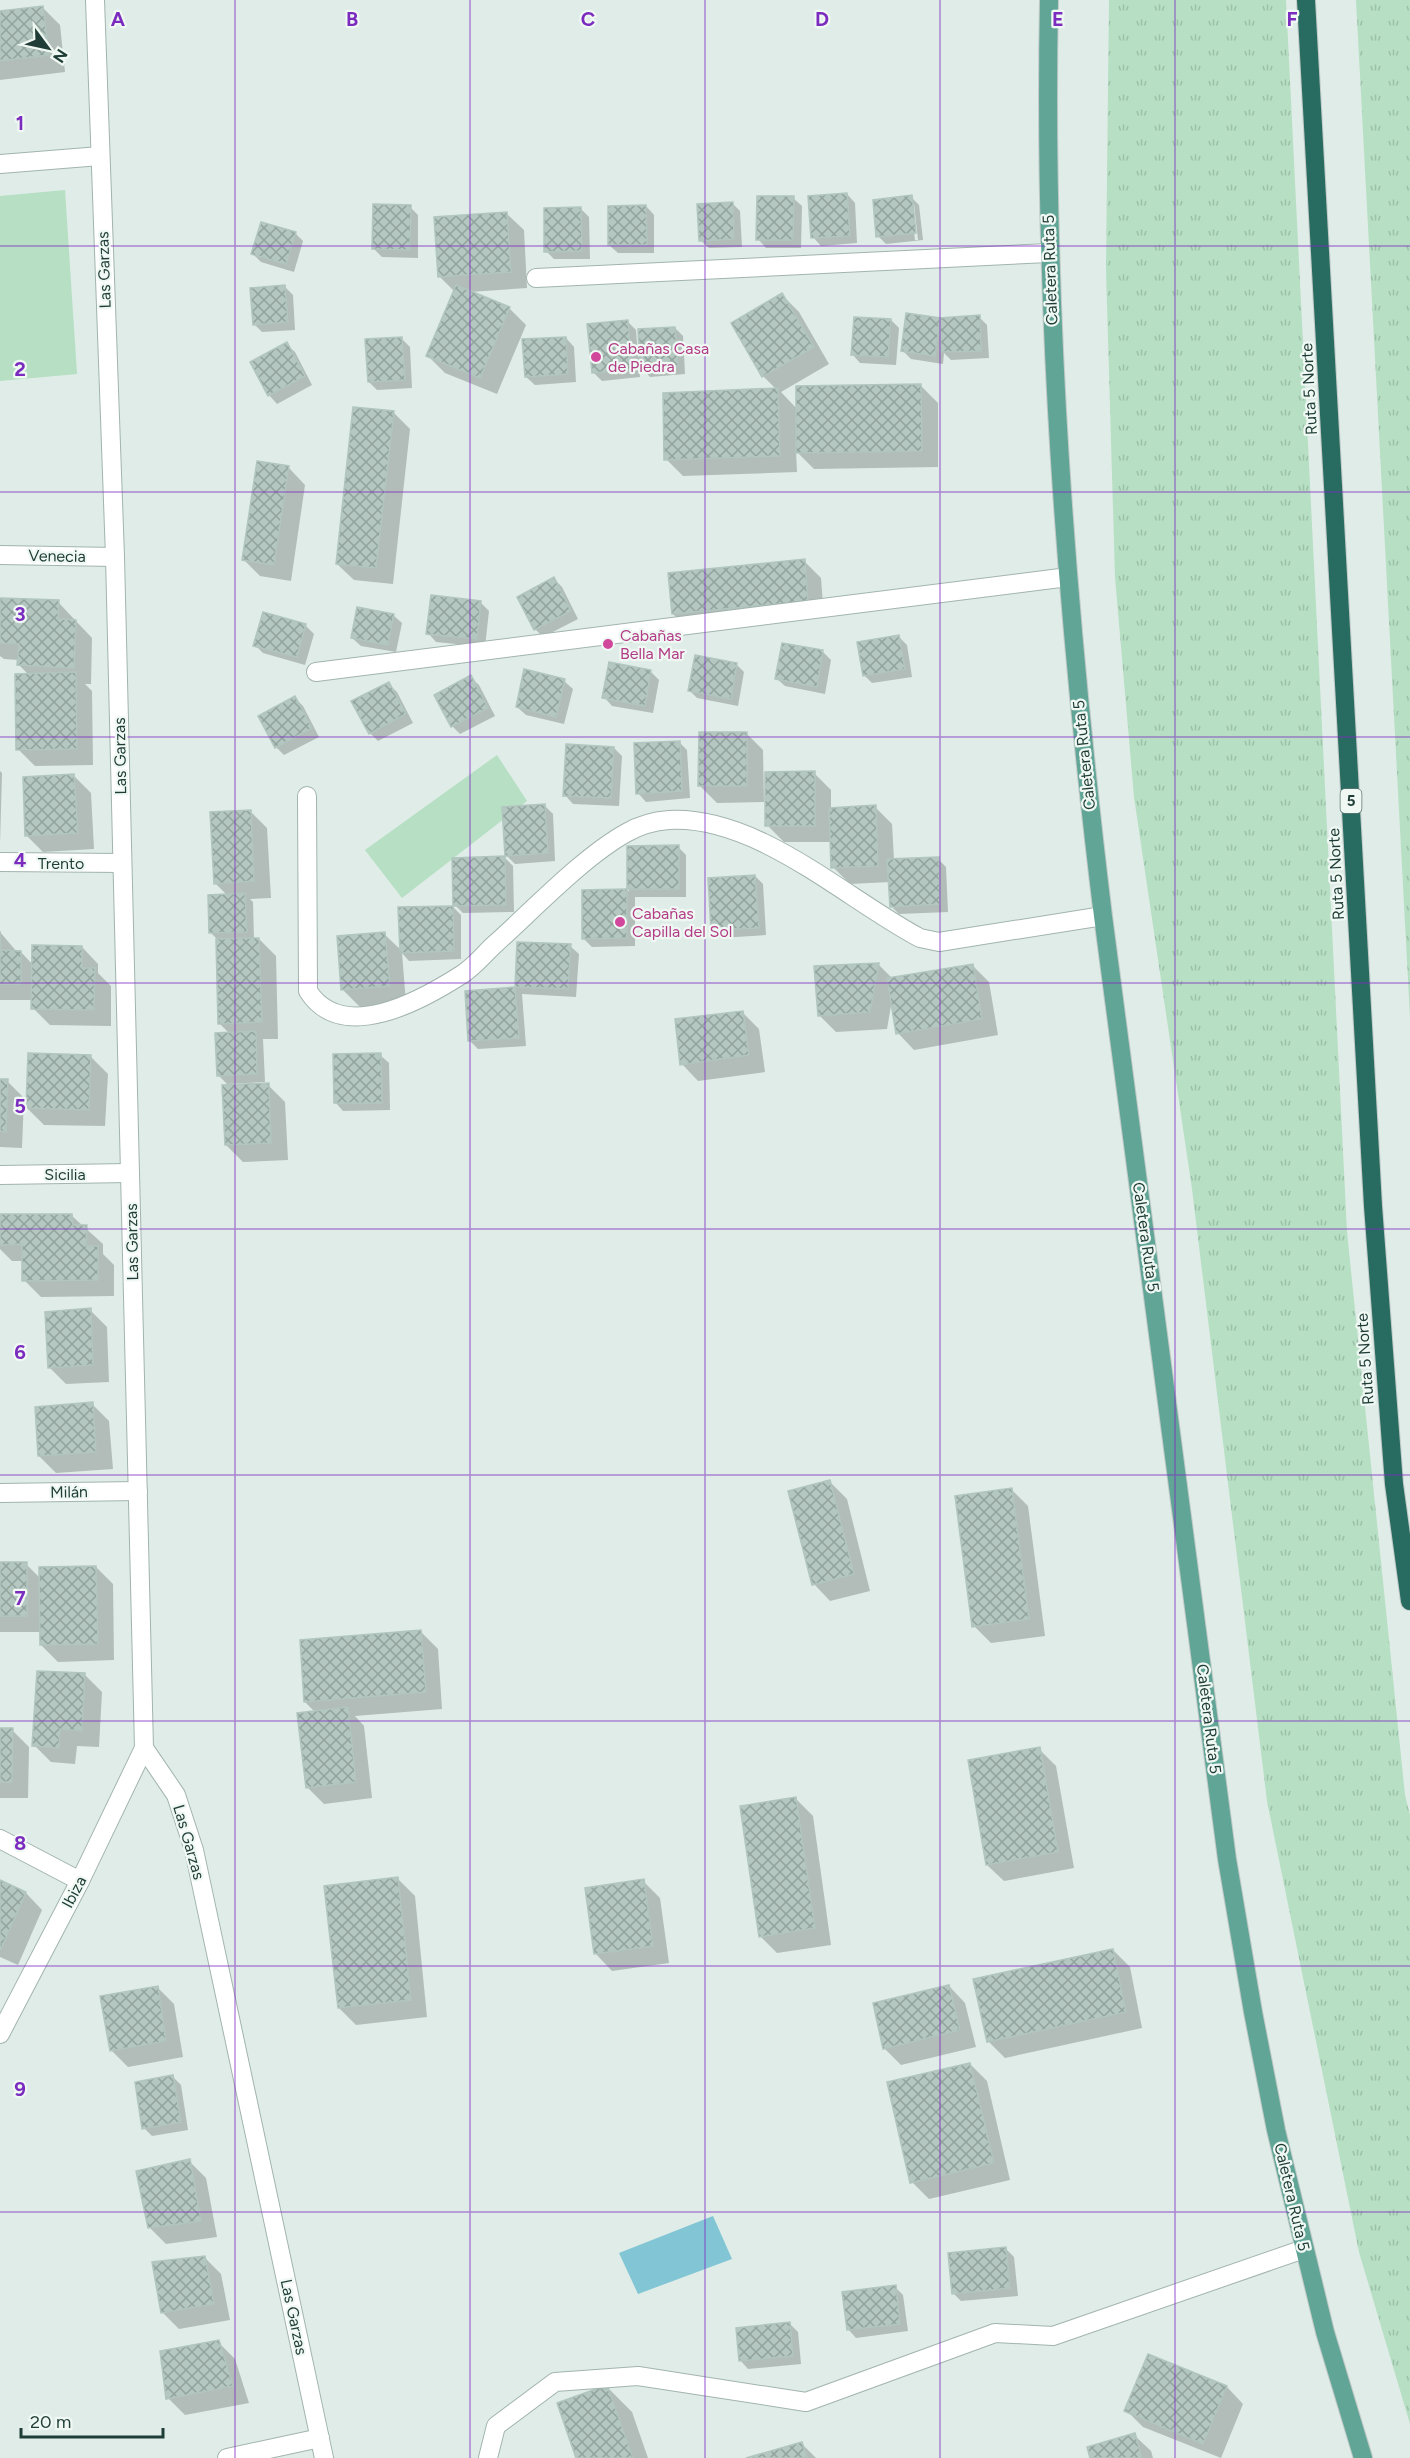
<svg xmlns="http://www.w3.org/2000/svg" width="1410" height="2458" viewBox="0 0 1410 2458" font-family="Figtree,sans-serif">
<defs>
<pattern id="grass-tufts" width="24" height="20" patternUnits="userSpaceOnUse" patternTransform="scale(1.5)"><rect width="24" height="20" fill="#b6dfc3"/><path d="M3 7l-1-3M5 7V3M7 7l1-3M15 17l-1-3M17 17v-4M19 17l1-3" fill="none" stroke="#9cc0a8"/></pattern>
<pattern id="building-cross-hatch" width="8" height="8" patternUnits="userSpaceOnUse" patternTransform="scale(1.5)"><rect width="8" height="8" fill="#b4c7c0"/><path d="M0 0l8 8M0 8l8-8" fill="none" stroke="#92a39d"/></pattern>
</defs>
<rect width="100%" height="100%" fill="#dfece7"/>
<g fill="url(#grass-tufts)">
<polygon points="1109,0 1286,0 1347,1232 1405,1795 1410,1815 1410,2424 1359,2252 1267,1801 1192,1189 1134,797 1115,577 1106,270"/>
<polygon points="1356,0 1410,0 1410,1017"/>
</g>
<g fill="#b6dfc3">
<polygon points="65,190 77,374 0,381 0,196"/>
<polygon points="497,755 527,801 402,898 365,850"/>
</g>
<polygon fill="#82c6d6" points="713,2216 732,2259 638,2294 619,2253"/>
<g fill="#0003" fill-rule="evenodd">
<polygon points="43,8 60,25 65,72 0,80 0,13"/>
<polygon points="847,194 855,203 857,243 821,246 813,237"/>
<path d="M911 197 919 205 923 240 886 244 878 236ZM911 204H914L918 240H915Z"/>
<polygon points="793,198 802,206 801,248 766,248 758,239"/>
<polygon points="732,203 740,211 742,247 709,248 700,240"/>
<polygon points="646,206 654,215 654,253 618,253 609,245"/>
<polygon points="410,207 418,215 418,258 382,257 373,248"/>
<polygon points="581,209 589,217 590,259 554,259 546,251"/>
<polygon points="507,214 524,230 527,288 470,292 509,308 526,325 497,394 445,373 428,356 455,292 439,276"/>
<polygon points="295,233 303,241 294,272 261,262 253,254"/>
<polygon points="285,287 293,295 295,330 262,332 254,324"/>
<polygon points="782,295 799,312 829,364 781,392 797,409 921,386 938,403 938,467 814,469 796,451 797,472 683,476 666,459 776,389 763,376"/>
<polygon points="908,315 940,319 979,317 987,325 989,358 951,360 944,353 943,364 911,359 903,351"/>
<polygon points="891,320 899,328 896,365 860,363 852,354"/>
<polygon points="628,322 636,330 638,357 675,328 683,336 685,374 650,377 639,365 640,377 602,381 593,372"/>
<polygon points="566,338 574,347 576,382 535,385 526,377"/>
<polygon points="402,339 410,347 412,388 377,390 369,382"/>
<polygon points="286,344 295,352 312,385 277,404 269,395"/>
<polygon points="394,413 410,429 393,584 354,580 337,564"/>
<polygon points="289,468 305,485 291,581 260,576 243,559"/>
<polygon points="804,561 821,578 824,617 690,631 673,614"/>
<polygon points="554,579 562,587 578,619 543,637 535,629"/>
<polygon points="0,599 58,602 92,638 91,684 85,684 92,691 93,765 35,766 18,749 29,675 19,665 19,660 4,659 0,656"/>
<polygon points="480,602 489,611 485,647 436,642 428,633"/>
<polygon points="393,615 402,623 396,652 361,646 352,638"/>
<polygon points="305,625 314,634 305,665 263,653 255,645"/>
<polygon points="899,637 907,645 912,677 872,683 864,675"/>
<polygon points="823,652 831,660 825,694 785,686 776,678"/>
<polygon points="610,664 651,672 659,680 653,713 612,706 604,697"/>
<polygon points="736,664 744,672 738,706 697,698 689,690"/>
<polygon points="470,677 479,685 495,716 460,734 452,726"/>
<polygon points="564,681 573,689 564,724 526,715 517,707"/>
<polygon points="388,684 397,692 413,723 378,741 370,733"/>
<polygon points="294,697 303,706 319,737 284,755 276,747"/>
<polygon points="746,733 763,750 764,802 717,803 700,786"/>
<polygon points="679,742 687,750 690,798 646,802 638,793"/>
<polygon points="614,748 622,756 619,806 573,804 565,795"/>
<polygon points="0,771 2,773 0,844"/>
<polygon points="814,773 831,790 831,809 875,807 892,824 894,860 938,859 946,867 948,912 899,914 891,906 890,882 850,884 833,867 832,842 784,842 767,825"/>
<polygon points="74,776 91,793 94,849 43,852 26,835"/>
<polygon points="544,805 553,814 555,861 515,864 507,856"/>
<polygon points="250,811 267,828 271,898 250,899 253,902 254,940 259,939 276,956 278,1039 263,1039 265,1082 227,1084 218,1075 230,1034 220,1024 217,939 211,933 227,895 215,883"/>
<polygon points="629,847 678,847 686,855 686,897 635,897 635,946 592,947 583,938 583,892 629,891"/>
<polygon points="505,858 513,866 514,912 463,913 455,905"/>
<polygon points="755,876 763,884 766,935 720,938 712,930"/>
<polygon points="453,907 461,915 461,959 409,961 402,953 406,1003 360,1007 343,990 384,934 401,950"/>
<polygon points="0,932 17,952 21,952 33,965 82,947 98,964 98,973 111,986 111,1026 50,1025 33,1008 33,1000 0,1000"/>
<polygon points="519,944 570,946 579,954 576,997 522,994 526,1046 478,1049 470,1041 466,993 516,988"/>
<polygon points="879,965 893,979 972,965 989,982 998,1035 914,1050 898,1033 892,1000 887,1029 836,1032 819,1015 816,967"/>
<polygon points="742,1012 759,1029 765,1072 698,1081 682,1064"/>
<polygon points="380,1055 389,1063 390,1110 343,1111 335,1102"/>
<polygon points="91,1057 108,1074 105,1126 44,1125 27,1108"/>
<polygon points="0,1081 7,1081 24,1098 22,1148 0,1147"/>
<polygon points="268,1085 285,1102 288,1160 243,1162 226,1145"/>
<polygon points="0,1216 72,1216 103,1244 103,1254 114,1265 114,1296 41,1297 24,1280 24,1261 12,1261 0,1249"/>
<polygon points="90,1310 107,1327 109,1382 66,1384 49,1367"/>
<polygon points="92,1404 109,1421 113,1469 56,1473 39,1456"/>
<polygon points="830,1482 847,1499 870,1591 830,1601 814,1584"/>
<polygon points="1011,1489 1028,1506 1045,1636 991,1643 974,1626"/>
<polygon points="0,1564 26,1564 40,1578 96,1567 113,1584 114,1660 58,1662 41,1645 41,1632 0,1632"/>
<polygon points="421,1632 438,1649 442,1709 355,1716 364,1726 372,1798 324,1804 307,1787 316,1713 305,1702"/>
<polygon points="85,1675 102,1692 99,1747 77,1746 75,1764 51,1762 34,1745"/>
<polygon points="0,1729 12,1730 29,1747 28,1798 0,1798"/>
<polygon points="1039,1749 1056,1766 1074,1868 1004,1881 987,1865"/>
<polygon points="796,1799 813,1816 831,1945 777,1953 760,1936"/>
<polygon points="398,1879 415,1896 427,2017 356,2025 339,2008"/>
<polygon points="643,1881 660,1898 669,1963 612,1971 596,1954"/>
<polygon points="0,1882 26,1893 42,1910 18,1965 0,1957"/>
<polygon points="1113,1950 1130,1967 1142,2028 1005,2058 989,2042"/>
<polygon points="949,1986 965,2003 976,2047 901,2065 884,2048"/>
<polygon points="157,1987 174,2004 183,2057 128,2067 111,2050"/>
<polygon points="970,2064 987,2081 1010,2180 929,2199 912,2182"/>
<polygon points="173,2077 181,2085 188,2130 152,2136 144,2128"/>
<polygon points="189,2161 206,2178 217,2237 166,2244 149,2227"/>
<polygon points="1006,2249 1014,2257 1018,2296 961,2301 953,2293"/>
<polygon points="204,2257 221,2274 230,2320 179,2329 162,2312"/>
<polygon points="895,2287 903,2295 908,2331 856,2338 848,2329"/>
<polygon points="790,2324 798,2332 801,2364 748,2369 740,2360"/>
<polygon points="218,2342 235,2359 249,2403 185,2415 168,2398"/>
<polygon points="1149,2356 1227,2387 1243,2404 1221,2458 1143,2427 1126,2410"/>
<polygon points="607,2387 632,2412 648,2458 578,2458"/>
<polygon points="1134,2435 1151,2451 1153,2458 1092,2458"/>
<polygon points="801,2443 816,2458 751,2458"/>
</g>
<g fill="url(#building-cross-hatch)" stroke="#b1c6be" stroke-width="1.5">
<polygon points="43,6 49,55 0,61 0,11"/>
<polygon points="847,193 850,236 811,238 808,196"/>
<polygon points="912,195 916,233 876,237 873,200"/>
<polygon points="757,196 794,196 793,240 756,240"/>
<polygon points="733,202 734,239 699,241 697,204"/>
<polygon points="373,204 411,205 410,250 372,249"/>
<polygon points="646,205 647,245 608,245 608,206"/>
<polygon points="581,207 582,251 544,252 544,208"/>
<polygon points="507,212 511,272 438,277 434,217"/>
<polygon points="261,222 296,232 286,264 251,254"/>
<polygon points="285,285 288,322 253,325 250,288"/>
<polygon points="456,285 510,307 480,378 426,356"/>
<polygon points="782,293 814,347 762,377 731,323"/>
<polygon points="906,313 940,318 935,356 901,351"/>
<polygon points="980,315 981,351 941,352 940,318"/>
<polygon points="854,317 891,319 888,357 851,355"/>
<polygon points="628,320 632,370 592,373 587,324"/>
<polygon points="675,327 678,366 640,369 638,329"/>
<polygon points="402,337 405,380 368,382 365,339"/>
<polygon points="566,337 568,374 525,377 522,339"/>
<polygon points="287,342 305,376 268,396 250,362"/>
<polygon points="921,384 922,451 796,453 796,386"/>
<polygon points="778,388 780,456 664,460 663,393"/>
<polygon points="353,407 394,411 376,568 336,564"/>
<polygon points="257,461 289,466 274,565 242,560"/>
<polygon points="805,559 808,601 672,614 668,573"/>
<polygon points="554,577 571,611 534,630 517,597"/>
<polygon points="431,595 481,601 477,639 426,634"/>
<polygon points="0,598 59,600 58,619 76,620 74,668 17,665 19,644 0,643"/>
<polygon points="357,607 394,614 388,645 351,638"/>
<polygon points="263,612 306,624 297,657 253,646"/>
<polygon points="899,635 905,669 863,676 857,642"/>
<polygon points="782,643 823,650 817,687 775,679"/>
<polygon points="695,655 737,663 731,699 688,691"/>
<polygon points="609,662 651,670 645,706 602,698"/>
<polygon points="524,669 565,679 556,717 516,707"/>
<polygon points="76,672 77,749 16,750 15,674"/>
<polygon points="471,675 488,708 451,727 434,695"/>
<polygon points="389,682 406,714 369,734 351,701"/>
<polygon points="295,696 312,728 275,748 258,716"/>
<polygon points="699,732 747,732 747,786 698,786"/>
<polygon points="680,741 682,791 636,794 634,743"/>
<polygon points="566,744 614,747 611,798 563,796"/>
<polygon points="815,771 815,826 765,826 765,772"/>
<polygon points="74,774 78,833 25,836 23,777"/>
<polygon points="545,804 548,853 505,856 502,807"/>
<polygon points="876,805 878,866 831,868 829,808"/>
<polygon points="251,810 254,881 214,884 210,812"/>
<polygon points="679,845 679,889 627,889 627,846"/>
<polygon points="505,856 506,905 453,906 452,858"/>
<polygon points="939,857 940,904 890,907 887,859"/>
<polygon points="755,875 759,928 711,930 708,878"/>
<polygon points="627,889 627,938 582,939 582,890"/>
<polygon points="245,893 247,932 209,933 208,895"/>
<polygon points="453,906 454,951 400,953 398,907"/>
<polygon points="0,931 1,950 21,951 21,984 0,984"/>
<polygon points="385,932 390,986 341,990 337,936"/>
<polygon points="259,938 262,1022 218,1024 216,939"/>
<polygon points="517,942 571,944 568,989 515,987"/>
<polygon points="32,945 82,946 82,968 95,968 94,1010 31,1009"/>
<polygon points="879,963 870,1012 818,1016 814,966"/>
<polygon points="973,964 982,1019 896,1034 887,978"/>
<polygon points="515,987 519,1038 468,1041 465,991"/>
<polygon points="743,1011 749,1055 680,1065 675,1019"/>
<polygon points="256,1031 257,1074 217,1076 215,1033"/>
<polygon points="28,1053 91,1055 89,1110 26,1108"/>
<polygon points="381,1053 382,1103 334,1103 333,1054"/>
<polygon points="0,1079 8,1079 6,1132 0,1131"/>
<polygon points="269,1083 271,1143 225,1145 222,1085"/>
<polygon points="0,1214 72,1214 73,1225 87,1225 86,1246 98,1246 98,1280 22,1281 22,1244 0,1245"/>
<polygon points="91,1308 93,1365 48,1368 45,1312"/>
<polygon points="93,1402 96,1452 38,1456 35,1407"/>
<polygon points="830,1480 854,1574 812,1585 788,1491"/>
<polygon points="1012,1488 1029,1619 972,1627 955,1496"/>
<rect x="0" y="1562" width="27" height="54"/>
<polygon points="96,1566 98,1644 40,1645 39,1567"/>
<polygon points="421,1630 426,1692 304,1702 300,1640"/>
<polygon points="37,1671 85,1673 82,1731 60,1729 59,1748 32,1746"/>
<polygon points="348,1707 356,1782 306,1788 297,1713"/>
<polygon points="0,1728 13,1728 12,1782 0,1782"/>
<polygon points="1040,1747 1058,1852 986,1865 968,1760"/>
<polygon points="796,1797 815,1928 759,1937 740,1806"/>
<polygon points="398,1877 411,2000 338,2008 324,1886"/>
<polygon points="644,1879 653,1946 594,1954 585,1888"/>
<polygon points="0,1880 26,1892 1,1949 0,1949"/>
<polygon points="1113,1949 1126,2012 987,2042 973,1979"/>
<polygon points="949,1985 960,2030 883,2049 873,2003"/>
<polygon points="158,1986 166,2041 110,2051 100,1996"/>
<polygon points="970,2063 994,2163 910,2183 887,2082"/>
<polygon points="173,2075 181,2122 142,2129 135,2082"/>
<polygon points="190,2159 201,2221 148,2228 136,2171"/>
<polygon points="1006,2247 1010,2288 952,2294 948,2253"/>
<polygon points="205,2256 214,2304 161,2313 152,2262"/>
<polygon points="896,2285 900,2324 847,2330 842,2292"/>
<polygon points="790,2322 793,2356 739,2361 736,2328"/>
<polygon points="219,2340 233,2386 166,2399 160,2351"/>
<polygon points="1148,2354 1227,2386 1203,2444 1124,2411"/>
<polygon points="607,2385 633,2458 576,2458 557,2403"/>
<polygon points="1135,2433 1142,2458 1090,2458 1087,2447"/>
<polygon points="802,2442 807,2458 746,2458"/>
</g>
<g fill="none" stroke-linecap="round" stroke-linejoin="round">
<g stroke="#a2b4ae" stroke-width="20">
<g id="minor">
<polyline points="95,0 115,557 144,1748 176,1795 194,1850 324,2458"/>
<polyline points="0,164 100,156"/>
<polyline points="536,278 1049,253"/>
<polyline points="0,555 115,557"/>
<polyline points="316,672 1068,577"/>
<path d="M307 796 308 991C342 1045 422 1000 461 975 474 967 484 954 495 944 533 910 583 857 626 833 638 826 655 821 669 820 757 815 846 899 920 938L939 942 1103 916"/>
<polyline points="0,862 122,863"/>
<polyline points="0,1175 130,1173"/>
<polyline points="0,1493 138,1491"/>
<polyline points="0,1839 80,1881"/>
<polyline points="0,2034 80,1881 144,1748"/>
<polyline points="227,2458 320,2438"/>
<polyline points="488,2458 496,2426 555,2382 638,2376 806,2402 995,2333 1053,2336 1304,2249"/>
</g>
</g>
<g stroke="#c0c9c7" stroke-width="20">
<path id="major" d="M1049 0C1043 307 1066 612 1103 916L1227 1859 1253 2012 1276 2130 1325 2332 1363 2458"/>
</g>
<g stroke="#c0c9c7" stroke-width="20">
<polyline id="highway" points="1306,0 1373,1206 1394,1484 1410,1601"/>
</g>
<use href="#minor" stroke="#fff" stroke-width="18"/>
<use href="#major" stroke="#60a596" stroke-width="18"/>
<use href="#highway" stroke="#286c61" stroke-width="18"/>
</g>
<path fill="none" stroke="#7b2cbf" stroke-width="1.5" stroke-opacity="0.55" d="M235 0V2458M470 0V2458M705 0V2458M940 0V2458M1175 0V2458M0 246H1410M0 492H1410M0 737H1410M0 983H1410M0 1229H1410M0 1475H1410M0 1721H1410M0 1966H1410M0 2212H1410"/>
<g fill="#d1479c" stroke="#f0f8f4" stroke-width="2">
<circle cx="596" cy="357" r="6"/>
<circle cx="608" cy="644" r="6"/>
<circle cx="620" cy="922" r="6"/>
</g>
<g text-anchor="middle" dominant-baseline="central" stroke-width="4.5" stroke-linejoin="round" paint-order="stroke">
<rect fill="#f0f8f4" stroke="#5e756f" stroke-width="1.5" x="1340.5" y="789" width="21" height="24" rx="4.5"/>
<g font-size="15" font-weight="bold" fill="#1f3d36">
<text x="1351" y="801">5</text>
</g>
<g font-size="16" fill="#1f3d36" stroke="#f0f8f4">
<text transform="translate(104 270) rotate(-92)">Las Garzas</text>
<text transform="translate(1050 270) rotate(-92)">Caletera Ruta 5</text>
<text transform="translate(1309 389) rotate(-93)">Ruta 5 Norte</text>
<text transform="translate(57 556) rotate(1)">Venecia</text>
<text transform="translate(1084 755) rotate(-96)">Caletera Ruta 5</text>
<text transform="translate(120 756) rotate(-91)">Las Garzas</text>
<text x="61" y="863">Trento</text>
<text transform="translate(1336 874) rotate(-93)">Ruta 5 Norte</text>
<text x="65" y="1174">Sicilia</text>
<text transform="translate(1146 1237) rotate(82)">Caletera Ruta 5</text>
<text transform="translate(132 1242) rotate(-91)">Las Garzas</text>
<text transform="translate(1365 1359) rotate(-94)">Ruta 5 Norte</text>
<text transform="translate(69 1492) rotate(-1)">Milán</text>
<text transform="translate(1209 1719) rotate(83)">Caletera Ruta 5</text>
<text transform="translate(189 1842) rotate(74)">Las Garzas</text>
<text transform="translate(74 1892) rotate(-62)">Ibiza</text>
<text transform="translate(1292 2197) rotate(77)">Caletera Ruta 5</text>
<text transform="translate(294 2317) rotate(78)">Las Garzas</text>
</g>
<g font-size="16" fill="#b23c85" stroke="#f0f8f4" text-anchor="start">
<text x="608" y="348">Cabañas Casa<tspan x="608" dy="18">de Piedra</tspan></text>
<text x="620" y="635">Cabañas<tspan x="620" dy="18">Bella Mar</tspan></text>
<text x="632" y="913">Cabañas<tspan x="632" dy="18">Capilla del Sol</tspan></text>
</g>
</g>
<g font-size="20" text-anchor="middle" font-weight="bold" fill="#7b2cbf" stroke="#f0f8f4" stroke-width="4.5" stroke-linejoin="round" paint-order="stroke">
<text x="118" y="26">A</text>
<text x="352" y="26">B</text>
<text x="588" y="26">C</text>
<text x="822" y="26">D</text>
<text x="1058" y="26">E</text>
<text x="1292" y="26">F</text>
<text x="20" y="130">1</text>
<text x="20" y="376">2</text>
<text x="20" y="621">3</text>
<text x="20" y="867">4</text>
<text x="20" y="1113">5</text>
<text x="20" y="1359">6</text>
<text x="20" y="1605">7</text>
<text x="20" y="1850">8</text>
<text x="20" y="2096">9</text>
</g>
<g transform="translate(48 48) rotate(123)" stroke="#f0f8f4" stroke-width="4.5" paint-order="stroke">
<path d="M0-4.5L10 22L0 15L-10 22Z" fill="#1f3d36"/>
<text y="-9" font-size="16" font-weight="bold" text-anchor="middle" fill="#1f3d36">N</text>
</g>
<path d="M21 2428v9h142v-9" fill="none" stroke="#1f3d36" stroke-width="3"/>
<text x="30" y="2428" font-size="18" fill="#1f3d36" stroke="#f0f8f4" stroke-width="4.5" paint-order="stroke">20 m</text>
</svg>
